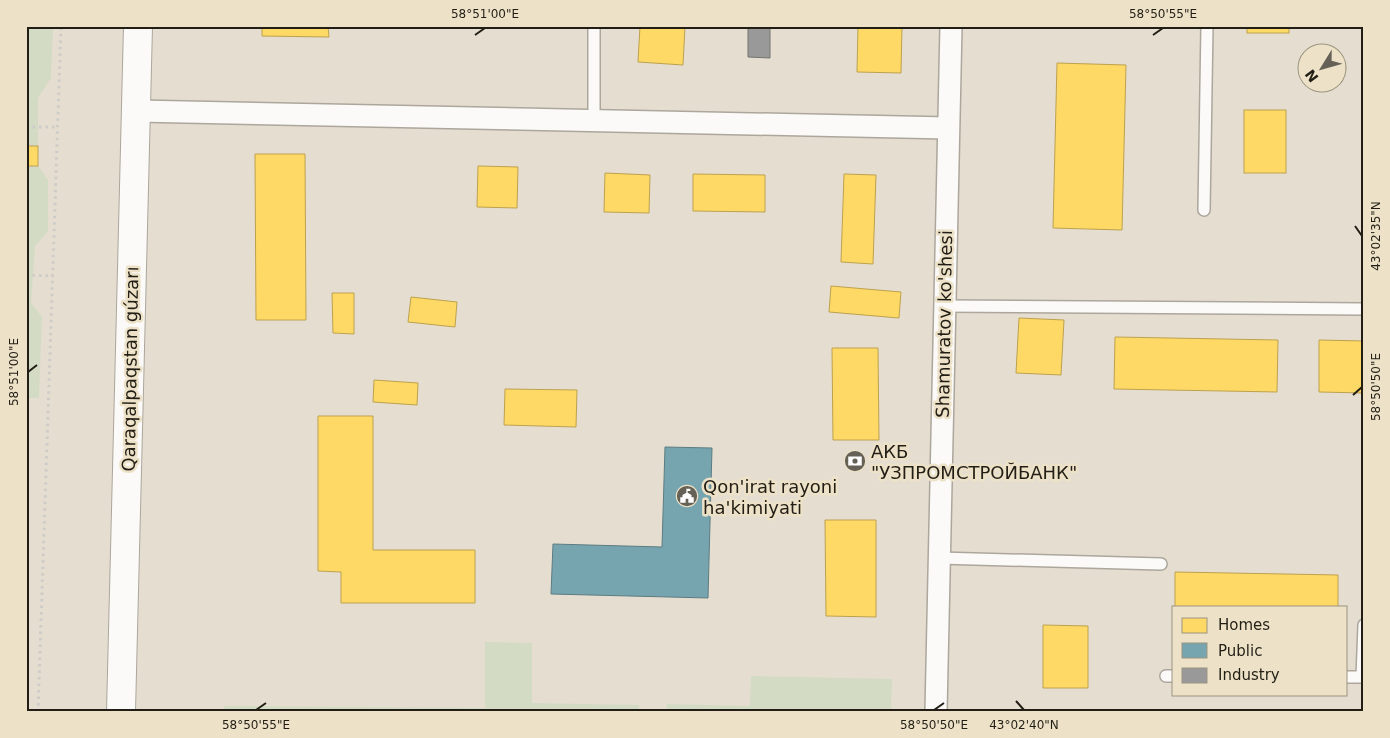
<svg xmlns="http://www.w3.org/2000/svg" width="1390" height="738" viewBox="0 0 1390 738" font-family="'DejaVu Sans',sans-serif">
<rect width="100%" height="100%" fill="#e5ded0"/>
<g fill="#d3dbc4">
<polygon points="26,26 53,26 51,78 38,98 38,166 48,180 48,231 35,246 31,303 42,317 39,398 26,398"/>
<polygon points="485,642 532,643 532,703 639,705 639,712 224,712 224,706 485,708"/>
<polygon points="751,676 892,679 891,712 666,712 667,704 750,706"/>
</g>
<g fill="#ffd966" stroke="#bda14e">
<polygon points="262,26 328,26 329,37 262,36"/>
<polygon points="640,26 685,26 683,65 638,62"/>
<polygon points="858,26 902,26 901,73 857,72"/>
<rect x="1247" y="26" width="42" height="7"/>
<polygon points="1057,63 1126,65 1122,230 1053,228"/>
<rect x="1244" y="110" width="42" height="63"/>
<rect x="26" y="146" width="12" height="20"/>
<polygon points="255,154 305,154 306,320 256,320"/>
<polygon points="478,166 518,167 517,208 477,207"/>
<polygon points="605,173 650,175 649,213 604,212"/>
<polygon points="693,174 765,175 765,212 693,211"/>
<polygon points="844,174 876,175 873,264 841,262"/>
<polygon points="831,286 901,292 899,318 829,312"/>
<polygon points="332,293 354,293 354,334 333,333"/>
<polygon points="411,297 457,302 455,327 408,322"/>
<polygon points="1019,318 1064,320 1061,375 1016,373"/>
<polygon points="1115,337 1278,340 1277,392 1114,389"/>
<polygon points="1319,340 1364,341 1364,393 1319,392"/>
<polygon points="832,348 878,348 879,440 833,440"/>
<polygon points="374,380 418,383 417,405 373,402"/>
<polygon points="505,389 577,390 576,427 504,425"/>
<polygon points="318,416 373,416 373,550 475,550 475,603 341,603 341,572 318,571"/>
<polygon points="825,520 876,520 876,617 826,616"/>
<polygon points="1175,572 1338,575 1338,607 1175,607"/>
<polygon points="1043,625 1088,626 1088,688 1043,688"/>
</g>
<polygon fill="#76a5af" stroke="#5d7c81" points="665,447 712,448 708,598 551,594 553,544 662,547"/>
<polygon fill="#999" stroke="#757471" points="748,26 770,26 770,58 748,57"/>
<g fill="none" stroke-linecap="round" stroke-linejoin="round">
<g stroke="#aca69c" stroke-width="14">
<g id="service">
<polyline points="594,119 594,26"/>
<polyline points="1204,210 1207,26"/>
<polyline points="945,306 1364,309"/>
<polyline points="939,558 1161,564"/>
<polyline points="1166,676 1174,676"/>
<polyline points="1346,677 1364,677"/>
<polyline points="1362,677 1364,625"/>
</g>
</g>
<g stroke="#aca69c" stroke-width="24">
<g id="minor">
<polyline points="137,111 948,128"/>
<polyline points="936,712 951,26"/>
</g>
</g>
<g stroke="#aca69c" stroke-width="30">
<polyline id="tertiary" points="121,712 138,26"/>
</g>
<g stroke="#ceccc8" stroke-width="3" stroke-dasharray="2.5 4" stroke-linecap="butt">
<polyline points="26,127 58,127"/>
<polyline points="26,275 53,276"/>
<polyline points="38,712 61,26"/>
</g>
<use href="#service" stroke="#fbfaf8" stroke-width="11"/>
<use href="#minor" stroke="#fbfaf8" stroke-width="21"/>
<use href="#tertiary" stroke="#fbfaf8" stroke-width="28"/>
</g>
<path fill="none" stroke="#221e15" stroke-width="2" d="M475 35 485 28M1153 35 1163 28M1355 226 1362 236M28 372 37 365M1353 395 1362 387M1016 701 1024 710M256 710 266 703M934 710 944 703"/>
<defs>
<g id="bank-disc" transform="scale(1.125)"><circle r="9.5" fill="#666156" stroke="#ede2c8"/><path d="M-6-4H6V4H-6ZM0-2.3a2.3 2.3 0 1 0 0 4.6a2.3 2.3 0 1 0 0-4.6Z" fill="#fff"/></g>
<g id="civic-disc" transform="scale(1.125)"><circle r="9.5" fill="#666156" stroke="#ede2c8"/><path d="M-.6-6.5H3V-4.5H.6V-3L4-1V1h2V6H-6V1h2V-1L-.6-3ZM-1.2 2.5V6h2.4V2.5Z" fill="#fff"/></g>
</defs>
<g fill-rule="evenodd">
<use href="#bank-disc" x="855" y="461"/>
<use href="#civic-disc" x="687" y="496"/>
</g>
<g text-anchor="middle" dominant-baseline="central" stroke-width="5" stroke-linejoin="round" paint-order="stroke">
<g font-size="18" fill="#221e15" stroke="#ede2c8">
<text transform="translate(944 324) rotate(-89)">Shamuratov ko'shesi</text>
<text transform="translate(130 369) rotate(-89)">Qaraqalpaqstan gúzarı</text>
</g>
<g font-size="18" fill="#221e15" stroke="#ede2c8" text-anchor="start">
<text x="871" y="451">АКБ<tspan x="871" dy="21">"УЗПРОМСТРОЙБАНК"</tspan></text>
<text x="703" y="486">Qon'irat rayoni<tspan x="703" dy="21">ha'kimiyati</tspan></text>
</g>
</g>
<rect width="1390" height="738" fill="none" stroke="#ede2c8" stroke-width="55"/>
<rect x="1172" y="606" width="175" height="90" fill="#ede2c8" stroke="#9c9480"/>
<rect x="1182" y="618" width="25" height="15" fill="#ffd966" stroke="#9c9480"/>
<text x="1218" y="630" font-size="15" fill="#221e15">Homes</text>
<rect x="1182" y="643" width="25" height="15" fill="#76a5af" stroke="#9c9480"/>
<text x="1218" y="656" font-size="15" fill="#221e15">Public</text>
<rect x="1182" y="668" width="25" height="15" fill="#999999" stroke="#9c9480"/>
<text x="1218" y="680" font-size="15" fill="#221e15">Industry</text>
<g transform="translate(1322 68) rotate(233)"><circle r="24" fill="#ede2c8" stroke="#9c9480"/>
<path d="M0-4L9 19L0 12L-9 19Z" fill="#666156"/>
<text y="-8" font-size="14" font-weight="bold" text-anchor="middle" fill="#221e15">N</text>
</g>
<rect x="28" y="28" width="1334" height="682" fill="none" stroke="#221e15" stroke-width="2"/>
<g font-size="12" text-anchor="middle" fill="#221e15">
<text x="485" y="18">58°51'00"E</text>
<text x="1163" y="18">58°50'55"E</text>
<text transform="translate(1376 236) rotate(-90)" y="4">43°02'35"N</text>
<text transform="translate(14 372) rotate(-90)" y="4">58°51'00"E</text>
<text transform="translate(1376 387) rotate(-90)" y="4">58°50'50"E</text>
<text x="256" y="729">58°50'55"E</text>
<text x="934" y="729">58°50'50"E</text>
<text x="1024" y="729">43°02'40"N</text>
</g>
</svg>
